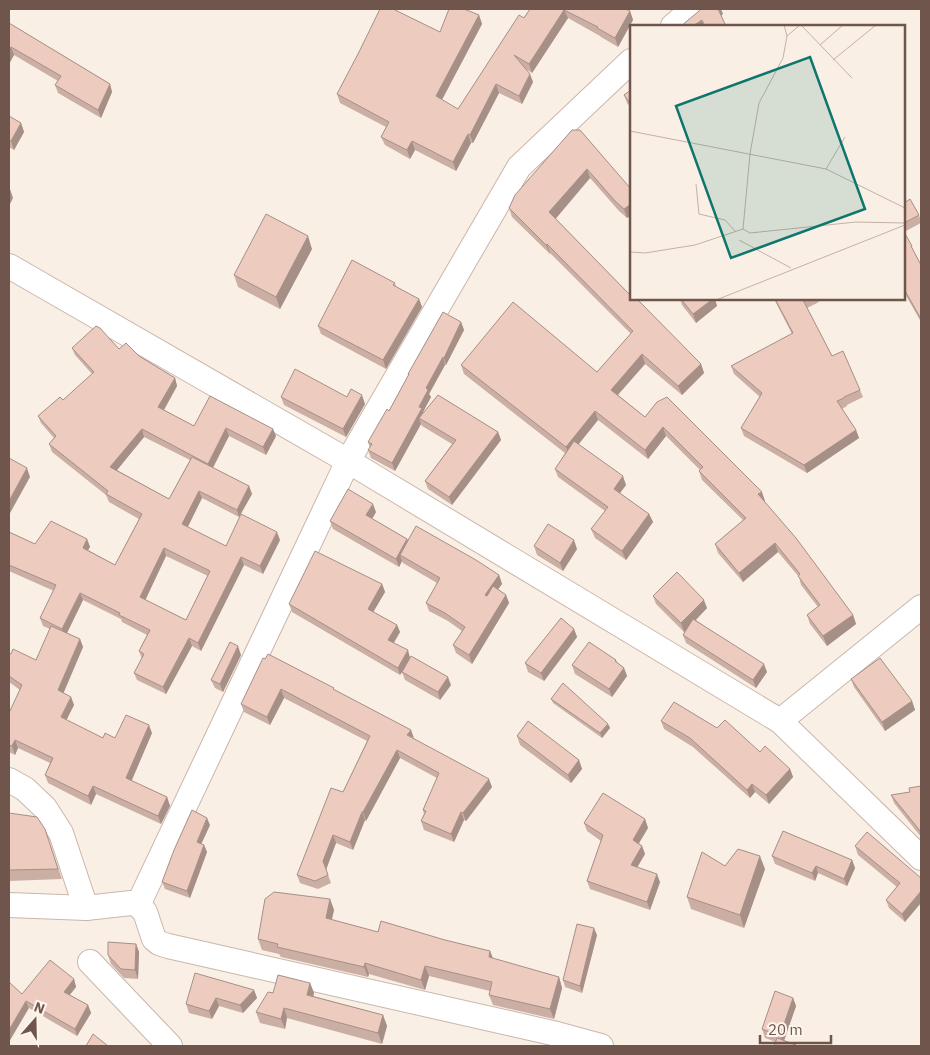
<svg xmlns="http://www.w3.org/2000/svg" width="930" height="1055" viewBox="0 0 930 1055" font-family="'IBM Plex Sans',sans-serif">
<rect width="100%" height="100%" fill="#faefe5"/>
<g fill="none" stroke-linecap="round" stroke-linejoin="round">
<g stroke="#cab6ac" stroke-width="26">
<g id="street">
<polyline points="673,26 693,9"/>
<polyline points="9,266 348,461 780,721 921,858"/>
<polyline points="780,721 921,607"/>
<polyline points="9,780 25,789 45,808 61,833 86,908"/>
<polyline points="9,905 86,908 131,903 138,905 145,912 154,939 159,943 168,946 557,1034 601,1046"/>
<polyline points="138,905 348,461 519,167 631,61"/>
<polyline points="90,962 170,1046"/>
</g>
</g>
<use href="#street" stroke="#fff" stroke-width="24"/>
</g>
<g fill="#ccafa4" fill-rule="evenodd">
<polygon points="530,9 630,11 633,20 618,47 601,37 600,36 568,18 532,73 526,69 533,82 522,104 499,93 473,143 471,143 456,171 415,150 410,159 385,145 381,137 386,127 340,103 337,94 440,32 479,15 482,24 442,100 458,109"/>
<polygon points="9,23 110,84 112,92 101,118 58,93 55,85 58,81 14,55 9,64"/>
<polygon points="631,90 631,108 627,103 624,95"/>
<polygon points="9,116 21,123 24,132 14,150 9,147"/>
<polygon points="572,130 631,189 631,215 627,218 619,211 590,178 555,218 631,296 701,364 704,373 682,395 645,364 618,395 645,417 657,402 765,501 764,501 853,615 856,624 827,646 810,624 807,615 818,607 801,585 799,577 778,552 743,582 718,553 715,544 743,520 702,480 699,471 700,470 666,436 648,459 598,420 578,445 626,485 620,493 649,514 653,522 626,560 595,538 591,529 605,511 558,477 555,469 565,453 464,374 461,365 597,372 631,334 550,253 550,254 512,217 509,208"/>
<polygon points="904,203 919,215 921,222 921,223 904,232 921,265 921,322 904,292"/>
<polygon points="312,249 280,309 238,287 234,275"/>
<polygon points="395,283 396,287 419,299 422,307 386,369 321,334 318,326"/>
<polygon points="680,299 715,299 717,306 696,323 682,305"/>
<polygon points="774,299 818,299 819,302 807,308 832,356 860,390 863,397 847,405 847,406 842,409 856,430 859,438 807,473 744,436 741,428 760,397 734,374 731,366 792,334"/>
<polygon points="461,322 464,330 446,365 445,365 429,394 431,397 423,412 498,432 501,440 452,505 428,489 425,481 452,444 422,426 421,424 395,471 371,458 368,450 370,448 368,442 389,411 408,376 408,374"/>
<path d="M72 348 119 349 139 356 175 378 177 386 164 410 194 426 273 429 276 436 266 455 229 436 213 468 249 486 252 494 239 517 202 498 188 527 226 546 280 540 263 574 244 565 201 651 192 646 166 694 137 680 134 673 142 659 139 651 147 635 122 622 121 619 83 600 67 633 80 639 83 647 63 693 71 697 74 705 66 720 103 738H115L152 733 131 781 167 797 170 806 161 824 96 794 91 805 48 783 45 775 50 763 18 748 15 755 9 752V713L20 690 9 682V653L11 654 36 660 50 629 43 626 40 618 54 591 9 571V532L35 544 87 539 90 547 88 550 115 565 139 519 109 502 106 495 52 452 49 444 54 438 41 423 38 416 63 400 92 374 75 355ZM144 437 190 460 169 499 117 470ZM166 556 208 576 186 620 145 600Z"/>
<polygon points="281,397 365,404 346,437 284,405"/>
<polygon points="376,512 372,519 407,539 408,540 499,575 502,584 498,589 506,595 509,603 472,664 456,653 453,645 462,631 448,621 429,611 426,603 437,583 403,563 402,561 399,567 333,529 330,521"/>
<polygon points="534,546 577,549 563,571 537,555"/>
<polygon points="382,584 385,592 373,612 397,625 400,632 394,643 410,658 451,685 440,700 405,680 402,672 400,675 292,612 289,604"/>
<polygon points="653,596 707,608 696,620 767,672 756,688 686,643 683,635 687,629 684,632 656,604"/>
<polygon points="574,629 577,637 544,681 528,672 525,663"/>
<polygon points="241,655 223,692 215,688 211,680"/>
<polygon points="265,659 335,690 492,787 466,821 464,820 454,842 424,830 421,821 424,814 423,810 437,778 400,758 366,821 365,820 353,850 336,843 326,869 331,883 318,889 300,883 297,875 343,792 367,741 284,698 270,725 244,712 241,704"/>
<polygon points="616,660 617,662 624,668 627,676 612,697 575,674 572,665"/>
<polygon points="851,679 912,701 915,710 885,731 854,687"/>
<polygon points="551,699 608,724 610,728 602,738 553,703"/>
<polygon points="661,721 717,728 790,769 793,777 769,804 755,792 750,798 693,747 664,729"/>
<polygon points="517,736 579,760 582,769 571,783 520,745"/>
<polygon points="921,786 921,837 894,803 891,795 910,792"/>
<polygon points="9,813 45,829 62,879 9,881"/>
<polygon points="645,819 648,828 639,843 642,846 645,854 637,867 660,882 650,910 590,889 587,881 601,841 587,831 584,823"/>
<polygon points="210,825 201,844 204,845 207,852 190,898 165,889 162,882"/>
<polygon points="855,846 921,878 905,922 889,908 886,900 897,887 858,855"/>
<polygon points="772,856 852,860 855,868 847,886 818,873 815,881 775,864"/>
<polygon points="765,869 744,928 691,909 687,897"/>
<polygon points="330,899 334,910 332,920 378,932 445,940 490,951 493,959 559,977 562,988 554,1019 493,1005 489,995 490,991 429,976 425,990 369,974 368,977 281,957 279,954 262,950 258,939"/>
<polygon points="597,935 582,993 565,987 563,980"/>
<polygon points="136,944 139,952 138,979 124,978 111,964 108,955"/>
<polygon points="74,979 76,987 70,995 88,1005 91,1013 77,1036 29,1008 22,994"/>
<polygon points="310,983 314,993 313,996 383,1015 387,1026 382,1044 287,1018 285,1029 260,1023 256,1012 273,993"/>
<polygon points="254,990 257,998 243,1013 219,1006 212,1019 189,1013 186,1004"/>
<polygon points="793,998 796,1006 784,1040 796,1045 796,1046 774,1046 776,1042 765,1038 762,1029"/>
</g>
<g fill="#a68f86">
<polygon points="718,9 721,9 723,14 721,16"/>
<polygon points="564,10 568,18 532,73 529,64"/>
<polygon points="630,11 633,20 618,47 615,38"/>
<polygon points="479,15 482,24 439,105 436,96"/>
<polygon points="702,20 704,26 693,26"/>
<polygon points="11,47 14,55 9,64 9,51"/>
<polygon points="530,74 533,82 522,104 519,96"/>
<polygon points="110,84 112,92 101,118 98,110"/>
<polygon points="496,84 499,93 473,143 470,135"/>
<polygon points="21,123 24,132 14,150 11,141"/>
<polygon points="468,134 471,143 456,171 453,162"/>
<polygon points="412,141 415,150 410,159 407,150"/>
<polygon points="587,169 590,178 553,222 549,212"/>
<polygon points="10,189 13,198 9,206 9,190"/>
<polygon points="631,204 631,212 630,210 631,215 627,218 624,209"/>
<polygon points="308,236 312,249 280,309 276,297"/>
<polygon points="547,244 550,253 550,254 546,245"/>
<polygon points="419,299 422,307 386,369 383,360"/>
<polygon points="713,299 715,299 717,306 696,323 693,314"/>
<polygon points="461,322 464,330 446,365 444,358"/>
<polygon points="642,354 645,364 614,399 611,390"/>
<polygon points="443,357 445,365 429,394 431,397 423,412 425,416 419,418 421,424 395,471 392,463 419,407 426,388"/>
<polygon points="701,364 704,373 682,395 678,386"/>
<polygon points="175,378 177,386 161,415 158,407"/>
<polygon points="362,395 365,404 346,437 343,429"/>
<polygon points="595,411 598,420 569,456 566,447"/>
<polygon points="663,427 666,436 648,459 645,450"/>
<polygon points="226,428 229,436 211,471 208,464"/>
<polygon points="142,429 144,437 113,475 110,467"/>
<polygon points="273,429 276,436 266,455 263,447"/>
<polygon points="856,430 859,438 807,473 804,465"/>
<polygon points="498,432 501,440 452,505 449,497"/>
<polygon points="27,468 30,477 9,515 9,501"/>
<polygon points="623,476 626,485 617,497 614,489"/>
<polygon points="249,486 252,494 239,517 237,510"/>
<polygon points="199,491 202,498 185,532 182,524"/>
<polygon points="762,492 765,501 762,503 758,494"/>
<polygon points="373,504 376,512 369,524 366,515"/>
<polygon points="649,514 653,522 626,560 622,551"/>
<polygon points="277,532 280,540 263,574 260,566"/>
<polygon points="87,539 90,547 85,555 83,548"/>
<polygon points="407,539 410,547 400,555 402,561 399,567 396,559"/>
<polygon points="574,540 577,549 563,571 560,563"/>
<polygon points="775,543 778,552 743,582 739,573"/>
<polygon points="164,548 166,556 143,605 140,597"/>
<polygon points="241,557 244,565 201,651 198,643"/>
<polygon points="499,575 502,584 488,603 485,595"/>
<polygon points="382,584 385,592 371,616 368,609"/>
<polygon points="80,593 83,600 65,637 62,629"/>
<polygon points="506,595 509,603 472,664 469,655"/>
<polygon points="704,600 707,608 684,632 681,623"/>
<polygon points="853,615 856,624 827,646 823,636"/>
<polygon points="397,625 400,632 391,647 388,640"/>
<polygon points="574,629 577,637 544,681 541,673"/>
<polygon points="189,638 192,646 166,694 163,687"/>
<polygon points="80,639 83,647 61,699 58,690"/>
<polygon points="238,646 241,655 223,692 220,684"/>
<polygon points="408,650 410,658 400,675 398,668"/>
<polygon points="764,664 767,672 756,688 753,680"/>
<polygon points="624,668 627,676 612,697 609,689"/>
<polygon points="448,677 451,685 440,700 438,692"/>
<polygon points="281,689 284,698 270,725 267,717"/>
<polygon points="71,697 74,705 64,725 61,717"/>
<polygon points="912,701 915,710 885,731 882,722"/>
<polygon points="608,724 610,728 602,738 600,733"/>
<polygon points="149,725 152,733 129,787 126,778"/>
<polygon points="411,730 414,738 407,735"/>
<polygon points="15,740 18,748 15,755 12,746"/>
<polygon points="397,750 400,758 366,821 363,812"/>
<polygon points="579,760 582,769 571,783 568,775"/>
<polygon points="790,769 793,777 769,804 766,795"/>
<polygon points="489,779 492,787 466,821 463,813"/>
<polygon points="752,784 755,792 750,798 747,790"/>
<polygon points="93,786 96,794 91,805 88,796"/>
<polygon points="167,797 170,806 161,824 158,816"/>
<polygon points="362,812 365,820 353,850 350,842"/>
<polygon points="461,812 464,820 454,842 451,834"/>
<polygon points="207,818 210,825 199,849 197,842"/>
<polygon points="645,819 648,828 636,848 633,840"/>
<polygon points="333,835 336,843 326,870 323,861"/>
<polygon points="204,845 207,852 190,898 187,891"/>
<polygon points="642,846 645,854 634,873 631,865"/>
<polygon points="760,856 765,869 744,928 740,915"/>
<polygon points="852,860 855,868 847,886 844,879"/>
<polygon points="816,866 818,873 815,881 812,873"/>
<polygon points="657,874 660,882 650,910 647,902"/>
<polygon points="921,891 921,903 905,922 902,914"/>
<polygon points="330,899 334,910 329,929 326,918"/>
<polygon points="594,928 597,935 582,993 580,986"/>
<polygon points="136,944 139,952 138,979 135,970"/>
<polygon points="490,951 494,961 489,957"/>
<polygon points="365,963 369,974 368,977 364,967"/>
<polygon points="425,966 429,976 425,990 421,980"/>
<polygon points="559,977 562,988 554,1019 550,1009"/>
<polygon points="74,979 76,987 66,999 64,992"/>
<polygon points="310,983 314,993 311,1005 307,995"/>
<polygon points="254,990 257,998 243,1013 240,1005"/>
<polygon points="216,998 219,1006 212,1019 209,1011"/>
<polygon points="793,998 796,1006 783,1044 780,1036"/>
<polygon points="26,1001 29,1008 9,1042 9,1030"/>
<polygon points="88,1005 91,1013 77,1036 75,1029"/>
<polygon points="284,1008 287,1018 285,1029 281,1019"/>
<polygon points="383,1015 387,1026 382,1044 378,1033"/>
</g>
<g fill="#edccbf" stroke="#a68f86" fill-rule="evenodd">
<polygon points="380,9 393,9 440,32 449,9 464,9 479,15 436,96 458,109 519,15 524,18 530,9 626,9 630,11 615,38 597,28 598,27 564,10 529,64 514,55 530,74 519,96 496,84 470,135 468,134 453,162 412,141 407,150 381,137 389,122 337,94 359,52"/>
<polygon points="700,9 718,9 726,26 705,26 702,20 693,26 681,26 699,11"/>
<polygon points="9,23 110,84 98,110 55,85 61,76 11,47 9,51"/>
<polygon points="631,90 631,104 624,95"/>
<polygon points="9,116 21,123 11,141 9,140"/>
<polygon points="572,130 580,130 631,189 631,204 624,209 616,202 587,169 549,212 631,296 631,299 637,299 701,364 678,386 642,354 611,390 645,417 657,402 667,397 762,492 758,494 796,538 853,615 823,636 807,615 820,605 798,576 800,574 775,543 739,573 715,544 746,518 699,471 703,467 663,427 645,450 595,411 566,447 461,365 513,302 597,372 633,331 547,244 546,245 509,208 515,195"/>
<polygon points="910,199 919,215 904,223 904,203"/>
<polygon points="266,214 308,236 276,297 234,275"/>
<polygon points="904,232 912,246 911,246 921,265 921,319 904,289"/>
<polygon points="352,260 395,283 393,285 419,299 383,360 318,326"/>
<polygon points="681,299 713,299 693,314"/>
<polygon points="775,299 806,299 803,300 832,356 843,351 860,390 844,397 844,398 837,401 856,430 804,465 741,428 762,393 731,366 793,333"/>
<polygon points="443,312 461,322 444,358 443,357 426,388 428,390 419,407 422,408 392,463 368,450 372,444 368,442 387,409 389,411 409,374 408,374"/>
<path d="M96 326 100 328 119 349 126 343 139 356 175 378 158 407 194 426 210 396 273 429 263 447 226 428 208 464 142 429 110 467 169 499 192 457 249 486 237 510 199 491 182 524 226 546 241 514 277 532 260 566 241 557 198 643 189 638 163 687 134 673 144 654 139 651 150 630 119 615 120 613 80 593 62 629 40 618 56 585 9 565V532L35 544 51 521 87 539 83 548 115 565 142 514 106 494 108 491 49 444 56 436 38 416 60 397 63 400 94 372 72 348ZM164 548 210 571 186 620 140 597Z"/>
<polygon points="295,369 347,397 351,389 362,395 343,429 281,397"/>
<polygon points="438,395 498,432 449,497 425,481 456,440 419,418"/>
<polygon points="574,441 623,476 614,489 649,514 622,551 591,529 608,507 555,469"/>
<polygon points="9,458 27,468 9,501"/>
<polygon points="348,489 373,504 366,515 407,539 396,559 330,521"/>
<polygon points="548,524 574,540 560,563 534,546"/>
<polygon points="416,526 476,560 499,575 485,595 487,596 493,586 506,595 469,655 453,645 465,627 445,613 426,603 440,578 400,555"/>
<polygon points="315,551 382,584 368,609 397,625 388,640 408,650 398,668 289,604"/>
<polygon points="677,572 704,600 681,623 653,596"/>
<polygon points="561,618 574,629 541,673 525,663"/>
<polygon points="693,619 764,664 753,680 683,635"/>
<polygon points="51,626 80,639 58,690 71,697 61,717 103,738 105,733 115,738 126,715 149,725 126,778 167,797 158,816 93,786 88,796 45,775 53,758 15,740 12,746 9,745 9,713 22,685 9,676 9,653 11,654 13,649 36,660"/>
<polygon points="230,642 238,646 220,684 211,680"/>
<polygon points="589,642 616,660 615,661 624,668 609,689 572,665"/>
<polygon points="268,654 334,688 333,689 411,730 407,735 489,779 463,813 461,812 451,834 421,821 426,811 423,810 439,773 397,750 363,812 362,812 350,842 333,835 323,861 328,875 315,881 297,875 331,788 343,792 370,736 281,689 267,717 241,704 263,658 265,659"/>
<polygon points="411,656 448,677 438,692 402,672"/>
<polygon points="880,658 912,701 882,722 851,679"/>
<polygon points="563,683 608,724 600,733 551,699"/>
<polygon points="674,702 717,728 725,720 760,752 765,746 790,769 766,795 752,784 747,790 690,738 661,721"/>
<polygon points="528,721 579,760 568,775 517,736"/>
<polygon points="921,786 921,832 891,795 910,792 909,788"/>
<polygon points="603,793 645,819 633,840 642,846 631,865 657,874 647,902 587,881 603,835 584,823"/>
<polygon points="192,810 207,818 197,842 204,845 187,891 162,882 174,850"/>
<polygon points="9,813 37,817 45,829 58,869 9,870"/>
<polygon points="783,831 852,860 844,879 816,866 812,873 772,856"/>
<polygon points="867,832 921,878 921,891 902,914 886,900 900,883 855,846"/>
<polygon points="738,849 760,856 740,915 687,897 702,852 725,866"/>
<polygon points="274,892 330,899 326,918 378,932 381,921 445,940 490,951 489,957 559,977 550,1009 489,995 492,982 425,966 421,980 365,963 364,967 277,947 278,944 258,939 265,899"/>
<polygon points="577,924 594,928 580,986 563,980"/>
<polygon points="108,942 136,944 135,970 121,969 108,955"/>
<polygon points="50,960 74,979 64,992 88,1005 75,1029 26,1001 9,1030 9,982 22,994"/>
<polygon points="195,973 254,990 240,1005 216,998 209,1011 186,1004"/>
<polygon points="278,975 310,983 307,995 383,1015 378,1033 284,1008 281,1019 256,1012 268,992 273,993"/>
<polygon points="775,991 793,998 780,1036 762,1029"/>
<polygon points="93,1034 108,1046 86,1046"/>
<polygon points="777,1038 796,1045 795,1046 774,1046"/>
</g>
<g transform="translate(630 25)">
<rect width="275" height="275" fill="#faefe5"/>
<path fill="none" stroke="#c3b1a8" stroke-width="1" d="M171 0 222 53M157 11 170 0M190 20 213 0M203 35 246 0M0 106 196 144 275 183M196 144 215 112M66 159 69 189 95 195 106 207M113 204 120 129 129 78 153 33 157 11 154 0M109 215 161 243M0 227 15 228 65 220 113 204 120 208 226 197 275 198M86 275 275 200"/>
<path fill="#0f766e" fill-opacity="0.15" stroke="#0f766e" stroke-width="2.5" d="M180 32 235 184 101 233 46 81Z"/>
<rect width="275" height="275" fill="none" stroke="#70554d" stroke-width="2.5"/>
</g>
<rect width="930" height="1055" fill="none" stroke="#70554d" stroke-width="20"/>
<g transform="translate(35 1020) rotate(20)" stroke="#fdf4eb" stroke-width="4" paint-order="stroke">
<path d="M0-4L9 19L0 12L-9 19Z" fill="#70554d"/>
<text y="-8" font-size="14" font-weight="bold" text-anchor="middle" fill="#70554d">N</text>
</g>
<path d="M760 1035v8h71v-8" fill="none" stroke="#70554d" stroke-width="2.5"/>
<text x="768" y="1035" font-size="15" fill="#70554d" stroke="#fdf4eb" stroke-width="4" paint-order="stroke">20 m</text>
</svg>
